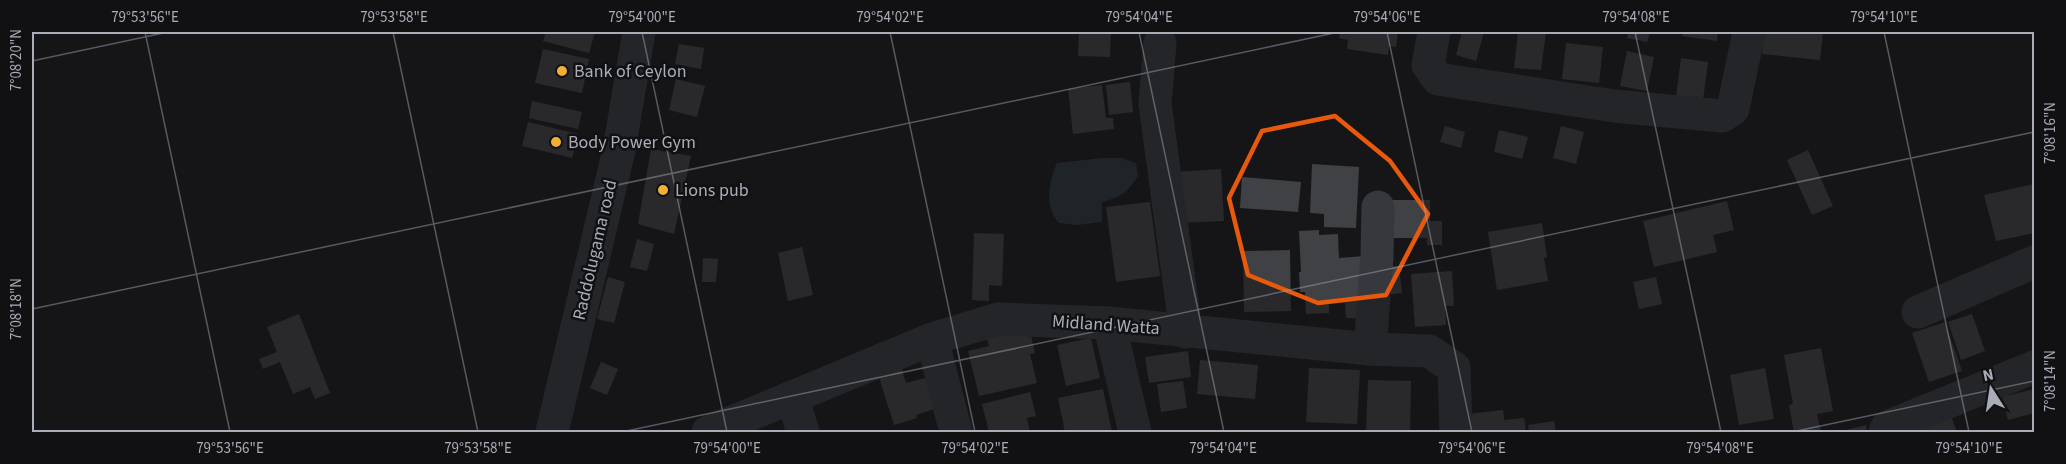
<svg xmlns="http://www.w3.org/2000/svg" width="2066" height="464" viewBox="0 0 2066 464" font-family="'Source Sans 3',sans-serif">
<rect width="100%" height="100%" fill="#161618"/>
<path fill="#2c353c" d="M1103 158H1121L1136 163 1138 176C1129 191 1120 198 1102 202V222L1077 225 1059 223C1044 206 1049 182 1057 163Z"/>
<g fill="#404145">
<polygon points="546,32 595,32 589,53 543,41"/>
<polygon points="1079,32 1109,32 1111,33 1110,57 1078,56"/>
<polygon points="1340,32 1398,32 1396,47 1389,46 1388,55 1347,49 1348,40 1339,38"/>
<polygon points="1462,32 1484,32 1476,61 1456,55"/>
<polygon points="1518,32 1546,32 1541,70 1514,68"/>
<polygon points="1628,32 1650,32 1647,42 1627,38"/>
<polygon points="1683,32 1718,32 1717,41 1682,36"/>
<polygon points="1764,32 1823,32 1820,60 1762,54"/>
<polygon points="1566,43 1603,47 1599,83 1562,79"/>
<polygon points="679,44 704,48 701,69 675,64"/>
<polygon points="543,49 589,59 582,93 535,83"/>
<polygon points="1627,51 1654,57 1647,91 1620,86"/>
<polygon points="1681,58 1708,62 1703,100 1676,96"/>
<polygon points="676,79 705,86 697,117 669,110"/>
<polygon points="1130,82 1133,112 1109,115 1106,85"/>
<polygon points="1102,85 1106,118 1113,118 1114,129 1073,134 1068,89"/>
<polygon points="532,101 582,112 578,129 529,118"/>
<polygon points="528,122 578,134 572,158 522,146"/>
<polygon points="1445,126 1465,132 1461,148 1440,142"/>
<polygon points="1561,126 1584,132 1576,164 1553,158"/>
<polygon points="1499,130 1528,137 1522,159 1494,152"/>
<polygon points="651,149 691,156 674,234 638,224"/>
<polygon points="1808,150 1833,206 1812,215 1787,160"/>
<polygon points="1312,164 1359,167 1356,228 1324,227 1324,214 1310,213"/>
<polygon points="1221,169 1224,221 1178,223 1175,172"/>
<polygon points="1242,177 1301,182 1298,212 1240,208"/>
<polygon points="2034,184 2034,233 1996,241 1984,195"/>
<polygon points="1392,200 1430,200 1430,221 1442,221 1442,245 1427,245 1427,238 1392,238"/>
<polygon points="1727,201 1734,230 1713,235 1717,252 1654,267 1643,221"/>
<polygon points="1150,202 1160,276 1116,282 1106,207"/>
<polygon points="1542,223 1547,257 1544,258 1548,281 1497,290 1488,232"/>
<polygon points="1319,230 1319,235 1338,234 1339,258 1364,256 1361,318 1346,318 1345,303 1329,304 1329,313 1306,314 1305,292 1300,292 1299,272 1301,272 1299,231"/>
<polygon points="974,233 1004,234 1002,286 989,285 989,301 972,300"/>
<polygon points="637,239 654,244 647,271 630,267"/>
<polygon points="802,247 813,295 788,301 778,253"/>
<polygon points="1290,250 1291,311 1244,312 1243,251"/>
<polygon points="703,258 718,259 716,282 702,282"/>
<polygon points="1399,266 1402,293 1384,295 1380,268"/>
<polygon points="1452,271 1454,306 1445,306 1446,325 1415,327 1411,274"/>
<polygon points="608,277 625,282 614,323 597,319"/>
<polygon points="1656,277 1662,304 1639,309 1633,282"/>
<polygon points="299,314 330,393 315,399 310,387 293,394 280,362 263,369 259,359 277,352 267,327"/>
<polygon points="1972,314 1985,351 1961,360 1948,322"/>
<polygon points="1945,322 1962,371 1929,382 1912,333"/>
<polygon points="1029,326 1035,353 1030,354 1037,383 979,396 968,351 989,346 986,335"/>
<polygon points="1091,338 1100,378 1066,386 1057,345"/>
<polygon points="1821,348 1833,411 1817,414 1821,432 1794,432 1789,405 1793,404 1784,355"/>
<polygon points="1188,351 1191,377 1149,383 1145,357"/>
<polygon points="1200,360 1258,365 1255,399 1197,394"/>
<polygon points="601,362 618,369 607,395 590,388"/>
<polygon points="901,367 906,383 925,378 935,409 916,415 917,418 894,425 878,374"/>
<polygon points="1309,368 1360,370 1357,424 1306,422"/>
<polygon points="1765,368 1774,419 1739,425 1730,375"/>
<polygon points="1368,380 1411,381 1410,432 1366,432"/>
<polygon points="1183,381 1187,408 1161,412 1157,384"/>
<polygon points="1103,389 1112,432 1065,432 1058,398"/>
<polygon points="2034,389 2034,413 2008,420 2002,397"/>
<polygon points="1030,392 1036,416 1027,418 1030,432 989,432 982,404"/>
<polygon points="1503,410 1504,420 1524,418 1526,432 1471,432 1469,414"/>
<polygon points="1950,414 1957,432 1903,432"/>
<polygon points="1554,421 1556,432 1529,432 1528,425"/>
<polygon points="1866,425 1867,432 1837,432"/>
</g>
<g fill="none" stroke-linecap="round" stroke-linejoin="round">
<g stroke="#37383d" stroke-width="33">
<polyline points="1434,32 1428,65 1438,79 1614,106 1722,116 1733,109 1749,32"/>
<polyline points="1160,43 1155,104 1186,332"/>
<polyline points="1918,312 2034,262"/>
<polyline points="1109,323 1135,432"/>
<polyline points="932,339 956,432"/>
<polyline points="1370,349 1377,257 1378,207"/>
<polyline points="792,397 803,432"/>
<polyline points="552,432 619,150 639,32"/>
<polyline points="708,432 932,339 998,319 1109,323 1370,349 1429,351 1454,368 1456,432"/>
<polyline points="1885,432 1887,427 2034,367"/>
</g>
</g>
<path d="M0 0H2066V464H0ZM1335 116 1390 161 1428 214 1386 295 1318 303 1248 275 1229 198 1262 131Z" fill="#161618" fill-opacity=".55" fill-rule="evenodd"/>
<path fill="none" stroke="#e8590c" stroke-width="4.5" stroke-linejoin="round" d="M1335 116 1390 161 1428 214 1386 295 1318 303 1248 275 1229 198 1262 131Z"/>
<path fill="none" stroke="#a8adb8" stroke-width="1.5" stroke-opacity="0.45" d="M145 32 230 432M393 32 478 432M642 32 727 432M890 32 975 432M1139 32 1224 432M1387 32 1472 432M1635 32 1721 432M1884 32 1969 432M32 61 168 32M32 309 1339 32M622 432 2034 132M1792 432 2034 381"/>
<g fill="#f2b134" stroke="#111113" stroke-width="2">
<circle cx="562" cy="71" r="6"/>
<circle cx="556" cy="142" r="6"/>
<circle cx="663" cy="190" r="6"/>
</g>
<g text-anchor="middle" dominant-baseline="central" stroke-width="5" stroke-linejoin="round" paint-order="stroke">
<g font-size="18" fill="#a8adb8" stroke="#111113" text-anchor="start">
<text x="574" y="71">Bank of Ceylon</text>
<text x="568" y="142">Body Power Gym</text>
<text x="675" y="190">Lions pub</text>
</g>
<g font-size="18" fill="#a8adb8" stroke="#111113">
<text transform="translate(595 250) rotate(-77)">Raddolugama road</text>
<text transform="translate(1106 325) rotate(4)">Midland Watta</text>
</g>
</g>
<rect width="2066" height="464" fill="none" stroke="#111113" stroke-width="66"/>
<g transform="translate(1991 389) rotate(348)" stroke="#111113" stroke-width="4.5" paint-order="stroke">
<path d="M0-4.5L10 22L0 15L-10 22Z" fill="#a8adb8"/>
<text y="-9" font-size="16" font-weight="bold" text-anchor="middle" fill="#a8adb8">N</text>
</g>
<rect x="33" y="33" width="2000" height="398" fill="none" stroke="#a8adb8" stroke-width="2"/>
<g font-size="15" text-anchor="middle" fill="#a8adb8">
<text x="145" y="22">79°53'56"E</text>
<text x="394" y="22">79°53'58"E</text>
<text x="642" y="22">79°54'00"E</text>
<text x="890" y="22">79°54'02"E</text>
<text x="1139" y="22">79°54'04"E</text>
<text x="1387" y="22">79°54'06"E</text>
<text x="1636" y="22">79°54'08"E</text>
<text x="1884" y="22">79°54'10"E</text>
<text transform="translate(16 60) rotate(-90)" y="5">7°08'20"N</text>
<text transform="translate(2050 133) rotate(-90)" y="5">7°08'16"N</text>
<text transform="translate(16 309) rotate(-90)" y="5">7°08'18"N</text>
<text transform="translate(2050 381) rotate(-90)" y="5">7°08'14"N</text>
<text x="230" y="453">79°53'56"E</text>
<text x="478" y="453">79°53'58"E</text>
<text x="727" y="453">79°54'00"E</text>
<text x="975" y="453">79°54'02"E</text>
<text x="1223" y="453">79°54'04"E</text>
<text x="1472" y="453">79°54'06"E</text>
<text x="1720" y="453">79°54'08"E</text>
<text x="1969" y="453">79°54'10"E</text>
</g>
</svg>
